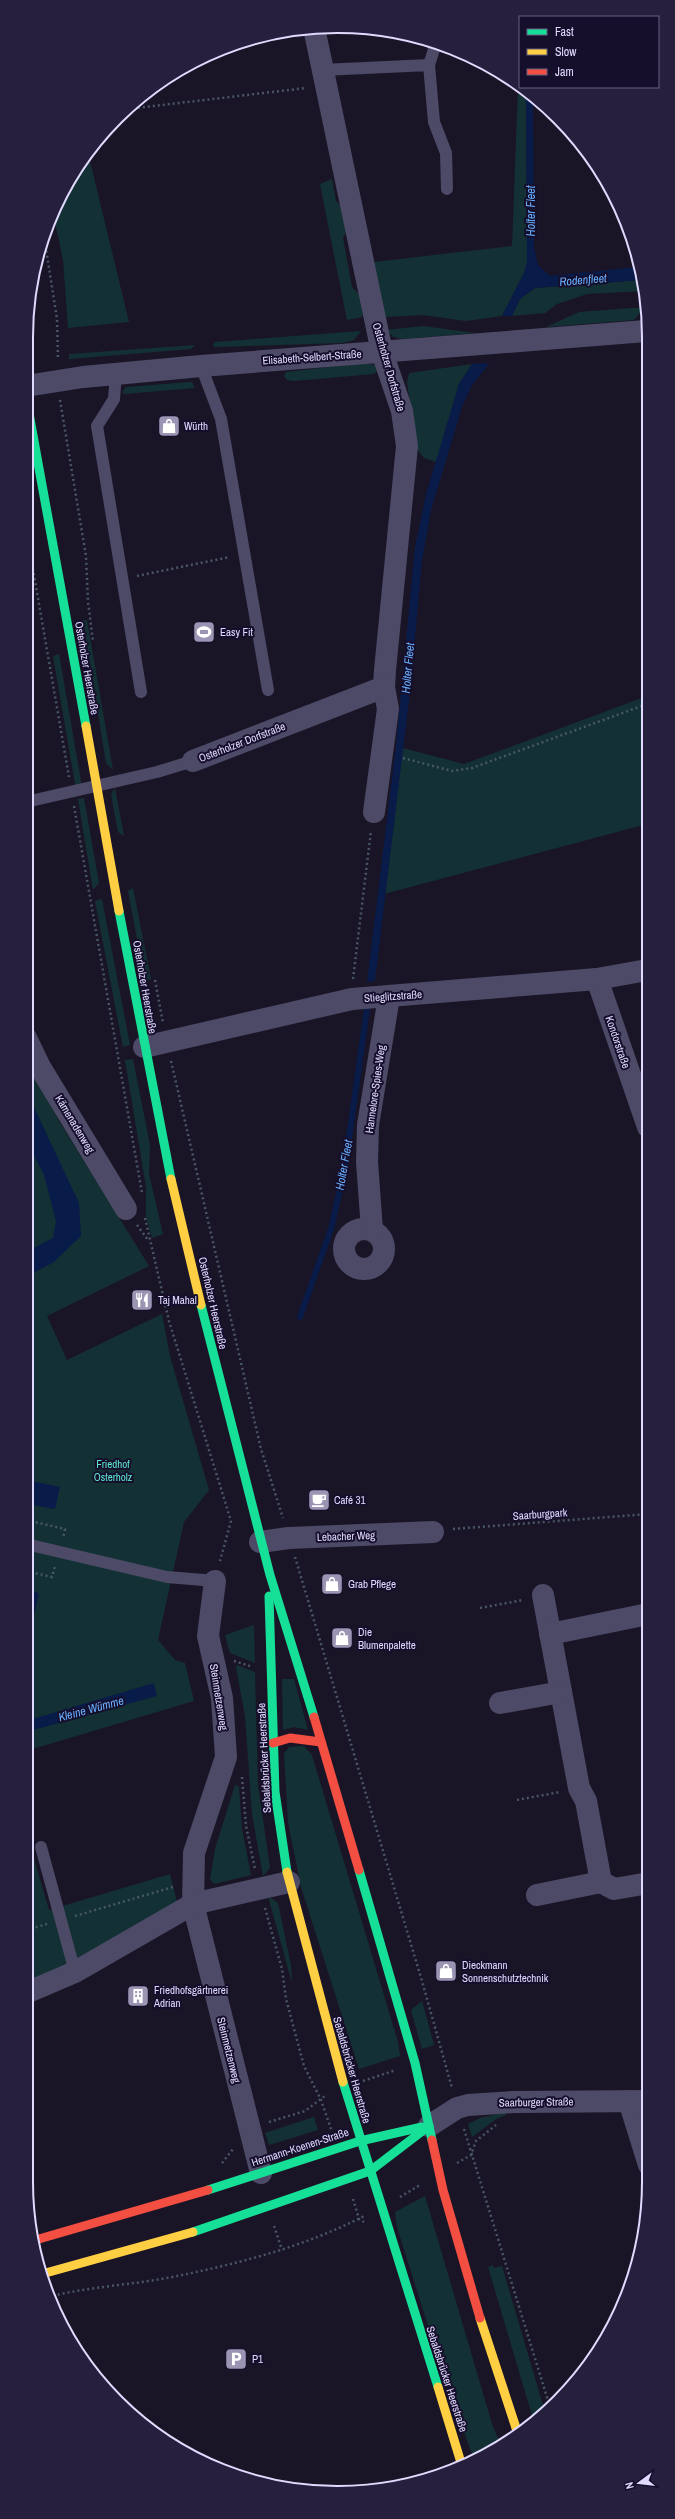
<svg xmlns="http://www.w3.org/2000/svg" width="675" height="2519" viewBox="0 0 675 2519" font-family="'Archivo Narrow',sans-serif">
<rect width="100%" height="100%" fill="#1a1526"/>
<g fill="#133134">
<polygon points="518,88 526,95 527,262 524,273 502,316 466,321 423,315 386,317 384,315 374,262 512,246"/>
<polygon points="88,153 129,322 68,328 63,260 53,213 78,165"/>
<polygon points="332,179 336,201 343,208 347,230 343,238 352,287 360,295 363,311 362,317 347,320 320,184"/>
<polygon points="641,280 644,291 587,294 557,304 545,313 512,316 520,299 535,288"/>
<polygon points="645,307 634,320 546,327 579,312"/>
<polygon points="423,326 475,333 402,339 394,337 386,330"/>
<polygon points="361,331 354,340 342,343 215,347 213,345 215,342"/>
<polygon points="195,345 191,349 69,359 69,354"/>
<polygon points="363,363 376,365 377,371 374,374 294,381 287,380 284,376 286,372"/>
<polygon points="472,364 459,384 436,462 424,458 417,449 407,383 409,373"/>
<polygon points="189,382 192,382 195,388 124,394 122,392 126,387"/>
<polygon points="83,620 87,620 113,770 106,763"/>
<polygon points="59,654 82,787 76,789 53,656"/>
<polygon points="647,696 647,824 384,894 403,748 464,764"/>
<polygon points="115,788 124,836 118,832 111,794"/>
<polygon points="84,798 99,883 93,890 78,799"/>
<polygon points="133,888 151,979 145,981 128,891"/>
<polygon points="102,899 130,1045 123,1047 95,901"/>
<polygon points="26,1057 59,1121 149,1266 47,1316 67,1360 162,1314 170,1356 209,1490 184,1522 158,1640 175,1660 185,1663 194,1701 26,1751"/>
<polygon points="133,1059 150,1145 149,1174 163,1234 152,1238 146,1217 146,1187 125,1060"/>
<polygon points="254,1625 255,1663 230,1653 225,1635"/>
<polygon points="237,1665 255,1672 258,1785 270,1868 263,1876 252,1814 245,1716 236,1667"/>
<polygon points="282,1679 294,1679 308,1730 294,1727 283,1730"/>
<polygon points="304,1746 312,1755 317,1772 398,2042 400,2056 359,2069 301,1887 288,1822 284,1754 289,1747"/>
<polygon points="235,1785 239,1786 242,1829 251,1875 214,1884 210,1879 215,1849"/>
<polygon points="26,1831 49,1910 170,1874 180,1914 26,2001"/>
<polygon points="268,1896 278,1903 291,1965 292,1983"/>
<polygon points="422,2001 434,2045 422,2049 411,2010"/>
<polygon points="506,2112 506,2115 496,2119 472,2137 468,2124 480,2118"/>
<polygon points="314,2117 318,2130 269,2145 265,2133"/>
<polygon points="425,2196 492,2424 501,2445 475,2461 451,2399 397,2227 395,2212"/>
<polygon points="493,2265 494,2268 502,2266 545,2412 534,2422 488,2267"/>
</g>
<g fill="#091b49">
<polygon points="526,95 533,100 534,247 538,265 550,276 637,267 641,280 535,288 520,299 512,316 502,316 524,273 527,262"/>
<polygon points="482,363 489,364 472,385 462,407 431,510 422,561 410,692 375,981 367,982 396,746 415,547 426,494 459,384 472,364"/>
<polygon points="26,1090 79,1203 81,1236 54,1262 26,1277 26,1252 53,1238 56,1221 44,1175 26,1140"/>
<polygon points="26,1480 60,1487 55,1509 26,1504"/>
<polygon points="26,1590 39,1593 34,1616 26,1614"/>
<polygon points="154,1683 157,1696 26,1732 26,1721"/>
</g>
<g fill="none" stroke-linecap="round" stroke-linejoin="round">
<polyline stroke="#091b49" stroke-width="6" points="300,1317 331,1229 345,1166 367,1009"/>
<g stroke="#485667" stroke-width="2.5" stroke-dasharray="2 3" stroke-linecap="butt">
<polyline points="128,109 306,88"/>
<polyline points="44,236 57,319 58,360"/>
<polyline points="60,400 86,556 88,602 93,641"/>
<polyline points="26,529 69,777"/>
<polyline points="137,576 230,557"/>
<polyline points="403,758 452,771 472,768 647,704"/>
<polyline points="74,806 142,1193"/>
<polyline points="353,979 371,831"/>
<polyline points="155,980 163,1023"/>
<polyline points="171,1061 261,1449 283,1518"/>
<polyline points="145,1218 169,1321 231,1521 220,1561"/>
<polyline points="137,1225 148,1240"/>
<polyline points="26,1520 65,1529 63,1538"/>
<polyline points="453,1529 648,1514"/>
<polyline points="295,1557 422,1981 452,2088"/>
<polyline points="26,1571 52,1577 55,1566"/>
<polyline points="480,1608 523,1600"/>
<polyline points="234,1661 250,1666"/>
<polyline points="242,1777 246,1826 255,1869"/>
<polyline points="517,1800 560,1792"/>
<polyline points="265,1908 282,1969 286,1999 304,2066 321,2100 331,2129"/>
<polyline points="75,1916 173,1887"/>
<polyline points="26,1930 47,1924"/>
<polyline points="363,2081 396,2070"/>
<polyline points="269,2122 305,2111 325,2096"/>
<polyline points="464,2129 550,2407"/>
<polyline points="222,2163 233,2149"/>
<polyline points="457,2163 471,2155 476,2141 496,2125"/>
<polyline points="400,2197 420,2185"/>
<polyline points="353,2199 359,2219 364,2222"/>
<polyline points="274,2226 282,2250"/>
<path d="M48 2297C91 2286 135 2285 177 2276 241 2263 306 2246 364 2216"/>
</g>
<g stroke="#4d4a67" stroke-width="12">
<polyline points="429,65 435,46"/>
<polyline points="322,70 429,65 434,122 446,153 447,189"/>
<polyline points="201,366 221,419 268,690"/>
<polyline points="116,374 114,399 97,426 141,692"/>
<polyline points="26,802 157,772 193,761"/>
<polyline points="26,1544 167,1577 215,1581"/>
<polyline points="41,1847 75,1972"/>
</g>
<g stroke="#4d4a67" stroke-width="22">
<polyline points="314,28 382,352 402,411 407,446 385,670 384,687 388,709 374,812"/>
<polyline points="26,386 83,377 201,366 646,331"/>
<polyline points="193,761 384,687"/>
<polyline points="597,979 648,1127"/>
<polyline points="26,1038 40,1067 126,1209"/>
<polyline points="144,1047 352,999 597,979 647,970"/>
<circle cx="364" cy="1249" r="20"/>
<polyline points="372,1230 367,1162 368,1125 389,997"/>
<polyline points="260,1542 289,1538 433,1532"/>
<polyline points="215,1581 208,1636 222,1698 226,1757 194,1853 193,1904 261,2173"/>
<polyline points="543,1595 579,1788 586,1801 601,1882 614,1889 649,1883"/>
<polyline points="550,1634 648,1614"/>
<polyline points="500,1703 561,1692"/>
<polyline points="537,1895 601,1882"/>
<polyline points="26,1993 75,1972 193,1904 289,1882"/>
<polyline points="629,2101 649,2165"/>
<polyline points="429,2126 457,2108 468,2105 514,2102 649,2101"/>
</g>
<g stroke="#16e098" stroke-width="9">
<polyline points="26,397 86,726"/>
<polyline points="119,911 171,1179"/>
<polyline points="201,1305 270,1575 314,1717"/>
<polyline points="269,1596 275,1792 287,1872"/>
<polyline points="359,1870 415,2063 432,2140"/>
<polyline points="343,2082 438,2387"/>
<polyline points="208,2190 360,2141 422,2127"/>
<polyline points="193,2232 370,2171 429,2126"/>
</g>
<g stroke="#ffcf43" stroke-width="9">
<polyline points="86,726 119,911"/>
<polyline points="171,1179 201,1305"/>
<polyline points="287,1872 343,2082"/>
<polyline points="42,2274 193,2232"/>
<polyline points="480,2318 518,2434"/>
<polyline points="438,2387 462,2466"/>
</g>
<g stroke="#f24e42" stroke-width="9">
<polyline points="314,1717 359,1870"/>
<polyline points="273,1743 290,1738 321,1742"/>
<polyline points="432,2140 443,2190 480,2318"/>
<polyline points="32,2241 208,2190"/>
</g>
</g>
<defs>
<g id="shop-square" transform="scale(1.15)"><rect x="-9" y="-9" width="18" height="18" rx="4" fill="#9b95b3" stroke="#160f2c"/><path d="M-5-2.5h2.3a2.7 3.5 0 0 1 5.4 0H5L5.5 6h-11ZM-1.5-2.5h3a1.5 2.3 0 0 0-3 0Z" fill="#fff"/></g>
<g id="stadium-square" transform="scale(1.15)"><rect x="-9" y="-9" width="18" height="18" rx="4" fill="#9b95b3" stroke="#160f2c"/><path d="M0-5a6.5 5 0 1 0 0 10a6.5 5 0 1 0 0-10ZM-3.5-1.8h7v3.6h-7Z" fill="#fff"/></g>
<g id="restaurant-square" transform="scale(1.15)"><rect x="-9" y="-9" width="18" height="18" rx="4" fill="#9b95b3" stroke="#160f2c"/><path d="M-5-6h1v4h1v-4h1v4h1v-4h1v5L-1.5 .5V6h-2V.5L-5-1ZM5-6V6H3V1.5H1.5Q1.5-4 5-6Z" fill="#fff"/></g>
<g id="cafe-square" transform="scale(1.15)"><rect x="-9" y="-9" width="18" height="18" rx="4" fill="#9b95b3" stroke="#160f2c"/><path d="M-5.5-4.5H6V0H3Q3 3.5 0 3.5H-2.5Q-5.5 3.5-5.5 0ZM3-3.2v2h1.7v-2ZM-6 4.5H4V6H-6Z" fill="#fff"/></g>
<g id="building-square" transform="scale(1.15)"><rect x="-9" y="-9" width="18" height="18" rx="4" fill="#9b95b3" stroke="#160f2c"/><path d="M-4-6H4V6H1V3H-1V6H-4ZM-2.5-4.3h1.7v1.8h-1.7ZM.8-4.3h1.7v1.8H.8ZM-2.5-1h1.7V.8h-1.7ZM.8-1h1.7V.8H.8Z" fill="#fff"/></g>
<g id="parking-square" transform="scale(1.15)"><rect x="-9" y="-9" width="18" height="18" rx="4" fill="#9b95b3" stroke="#160f2c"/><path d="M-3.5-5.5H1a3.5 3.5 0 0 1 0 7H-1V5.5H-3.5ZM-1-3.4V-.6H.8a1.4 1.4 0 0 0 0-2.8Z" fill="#fff"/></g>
</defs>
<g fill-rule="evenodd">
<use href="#shop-square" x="169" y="426"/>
<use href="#stadium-square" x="204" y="632"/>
<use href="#restaurant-square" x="142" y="1300"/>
<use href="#cafe-square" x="319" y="1500"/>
<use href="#shop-square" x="332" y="1584"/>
<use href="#shop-square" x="342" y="1638"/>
<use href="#shop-square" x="446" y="1971"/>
<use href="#building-square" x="138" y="1996"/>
<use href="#parking-square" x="236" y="2359"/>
</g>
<g text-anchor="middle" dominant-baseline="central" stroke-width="4" stroke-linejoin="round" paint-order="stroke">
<g font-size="11" fill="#e1daff" stroke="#160f2c">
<text transform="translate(312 357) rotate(-4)">Elisabeth-Selbert-Straße</text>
<text transform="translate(389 367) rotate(74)">Osterholzer Dorfstraße</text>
<text transform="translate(87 668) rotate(80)">Osterholzer Heerstraße</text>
<text transform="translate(242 742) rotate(-21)">Osterholzer Dorfstraße</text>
<text transform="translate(145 987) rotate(80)">Osterholzer Heerstraße</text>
<text transform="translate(393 996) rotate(-4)">Stieglitzstraße</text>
<text transform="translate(618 1042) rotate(71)">Kondorstraße</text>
<text transform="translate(375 1089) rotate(-82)">Hannelore-Spies-Weg</text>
<text transform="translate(75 1124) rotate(59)">Kämenadenweg</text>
<text transform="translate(213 1303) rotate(77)">Osterholzer Heerstraße</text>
<text transform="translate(540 1514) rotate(-4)">Saarburgpark</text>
<text transform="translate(346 1536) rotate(-2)">Lebacher Weg</text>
<text transform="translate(219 1697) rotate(81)">Steinmetzenweg</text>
<text transform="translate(264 1758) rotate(-93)">Sebaldsbrücker Heerstraße</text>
<text transform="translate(229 2050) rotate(76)">Steinmetzenweg</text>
<text transform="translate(352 2070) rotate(74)">Sebaldsbrücker Heerstraße</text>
<text transform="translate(536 2102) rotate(-1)">Saarburger Straße</text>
<text transform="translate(300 2147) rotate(-18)">Hermann-Koenen-Straße</text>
<text transform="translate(447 2379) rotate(72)">Sebaldsbrücker Heerstraße</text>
</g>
<g font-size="11" fill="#e1daff" stroke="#160f2c" text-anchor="start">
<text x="184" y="426">Würth</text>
<text x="220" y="632">Easy Fit</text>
<text x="158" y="1300">Taj Mahal</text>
<text x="334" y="1500">Café 31</text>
<text x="348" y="1584">Grab Pflege</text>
<text x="358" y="1632">Die<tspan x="358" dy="13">Blumenpalette</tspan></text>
<text x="462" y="1965">Dieckmann<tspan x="462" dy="13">Sonnenschutztechnik</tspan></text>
<text x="154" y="1990">Friedhofsgärtnerei<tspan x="154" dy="13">Adrian</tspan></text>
<text x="252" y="2359">P1</text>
</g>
<g font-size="11" fill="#5ce8ce" stroke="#160f2c">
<text x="113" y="1464">Friedhof<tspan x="113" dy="13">Osterholz</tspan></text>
</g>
<g font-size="12" font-style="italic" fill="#68afff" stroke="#160f2c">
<text transform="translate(531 211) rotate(-90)">Holter Fleet</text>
<text transform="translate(583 280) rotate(-5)">Rodenfleet</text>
<text transform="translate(408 668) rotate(-85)">Holter Fleet</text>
<text transform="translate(344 1165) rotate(-80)">Holter Fleet</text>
<text transform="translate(91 1709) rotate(-15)">Kleine Wümme</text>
</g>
</g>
<path d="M0 0H675V2519H0ZM337 33H338A304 304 0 0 1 642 337V2182A304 304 0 0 1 338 2486H337A304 304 0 0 1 33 2182V337A304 304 0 0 1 337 33Z" fill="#261f3d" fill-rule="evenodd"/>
<path fill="none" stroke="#e1daff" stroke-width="2" d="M337 33H338A304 304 0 0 1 642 337V2182A304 304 0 0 1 338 2486H337A304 304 0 0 1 33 2182V337A304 304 0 0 1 337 33Z"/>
<rect x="519" y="16" width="140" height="72" fill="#160f2c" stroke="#676080"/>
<rect x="527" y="29" width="20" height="6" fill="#16e098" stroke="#676080"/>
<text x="555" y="36" font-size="12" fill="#e1daff">Fast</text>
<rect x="527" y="49" width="20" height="6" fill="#ffcf43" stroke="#676080"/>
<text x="555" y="56" font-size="12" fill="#e1daff">Slow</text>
<rect x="527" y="69" width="20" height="6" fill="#f24e42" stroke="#676080"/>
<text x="555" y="76" font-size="12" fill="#e1daff">Jam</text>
<g transform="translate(639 2483) rotate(255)" stroke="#160f2c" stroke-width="3" paint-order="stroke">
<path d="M0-3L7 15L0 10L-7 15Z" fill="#e1daff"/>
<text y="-6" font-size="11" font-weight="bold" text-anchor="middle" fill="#e1daff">N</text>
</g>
</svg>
